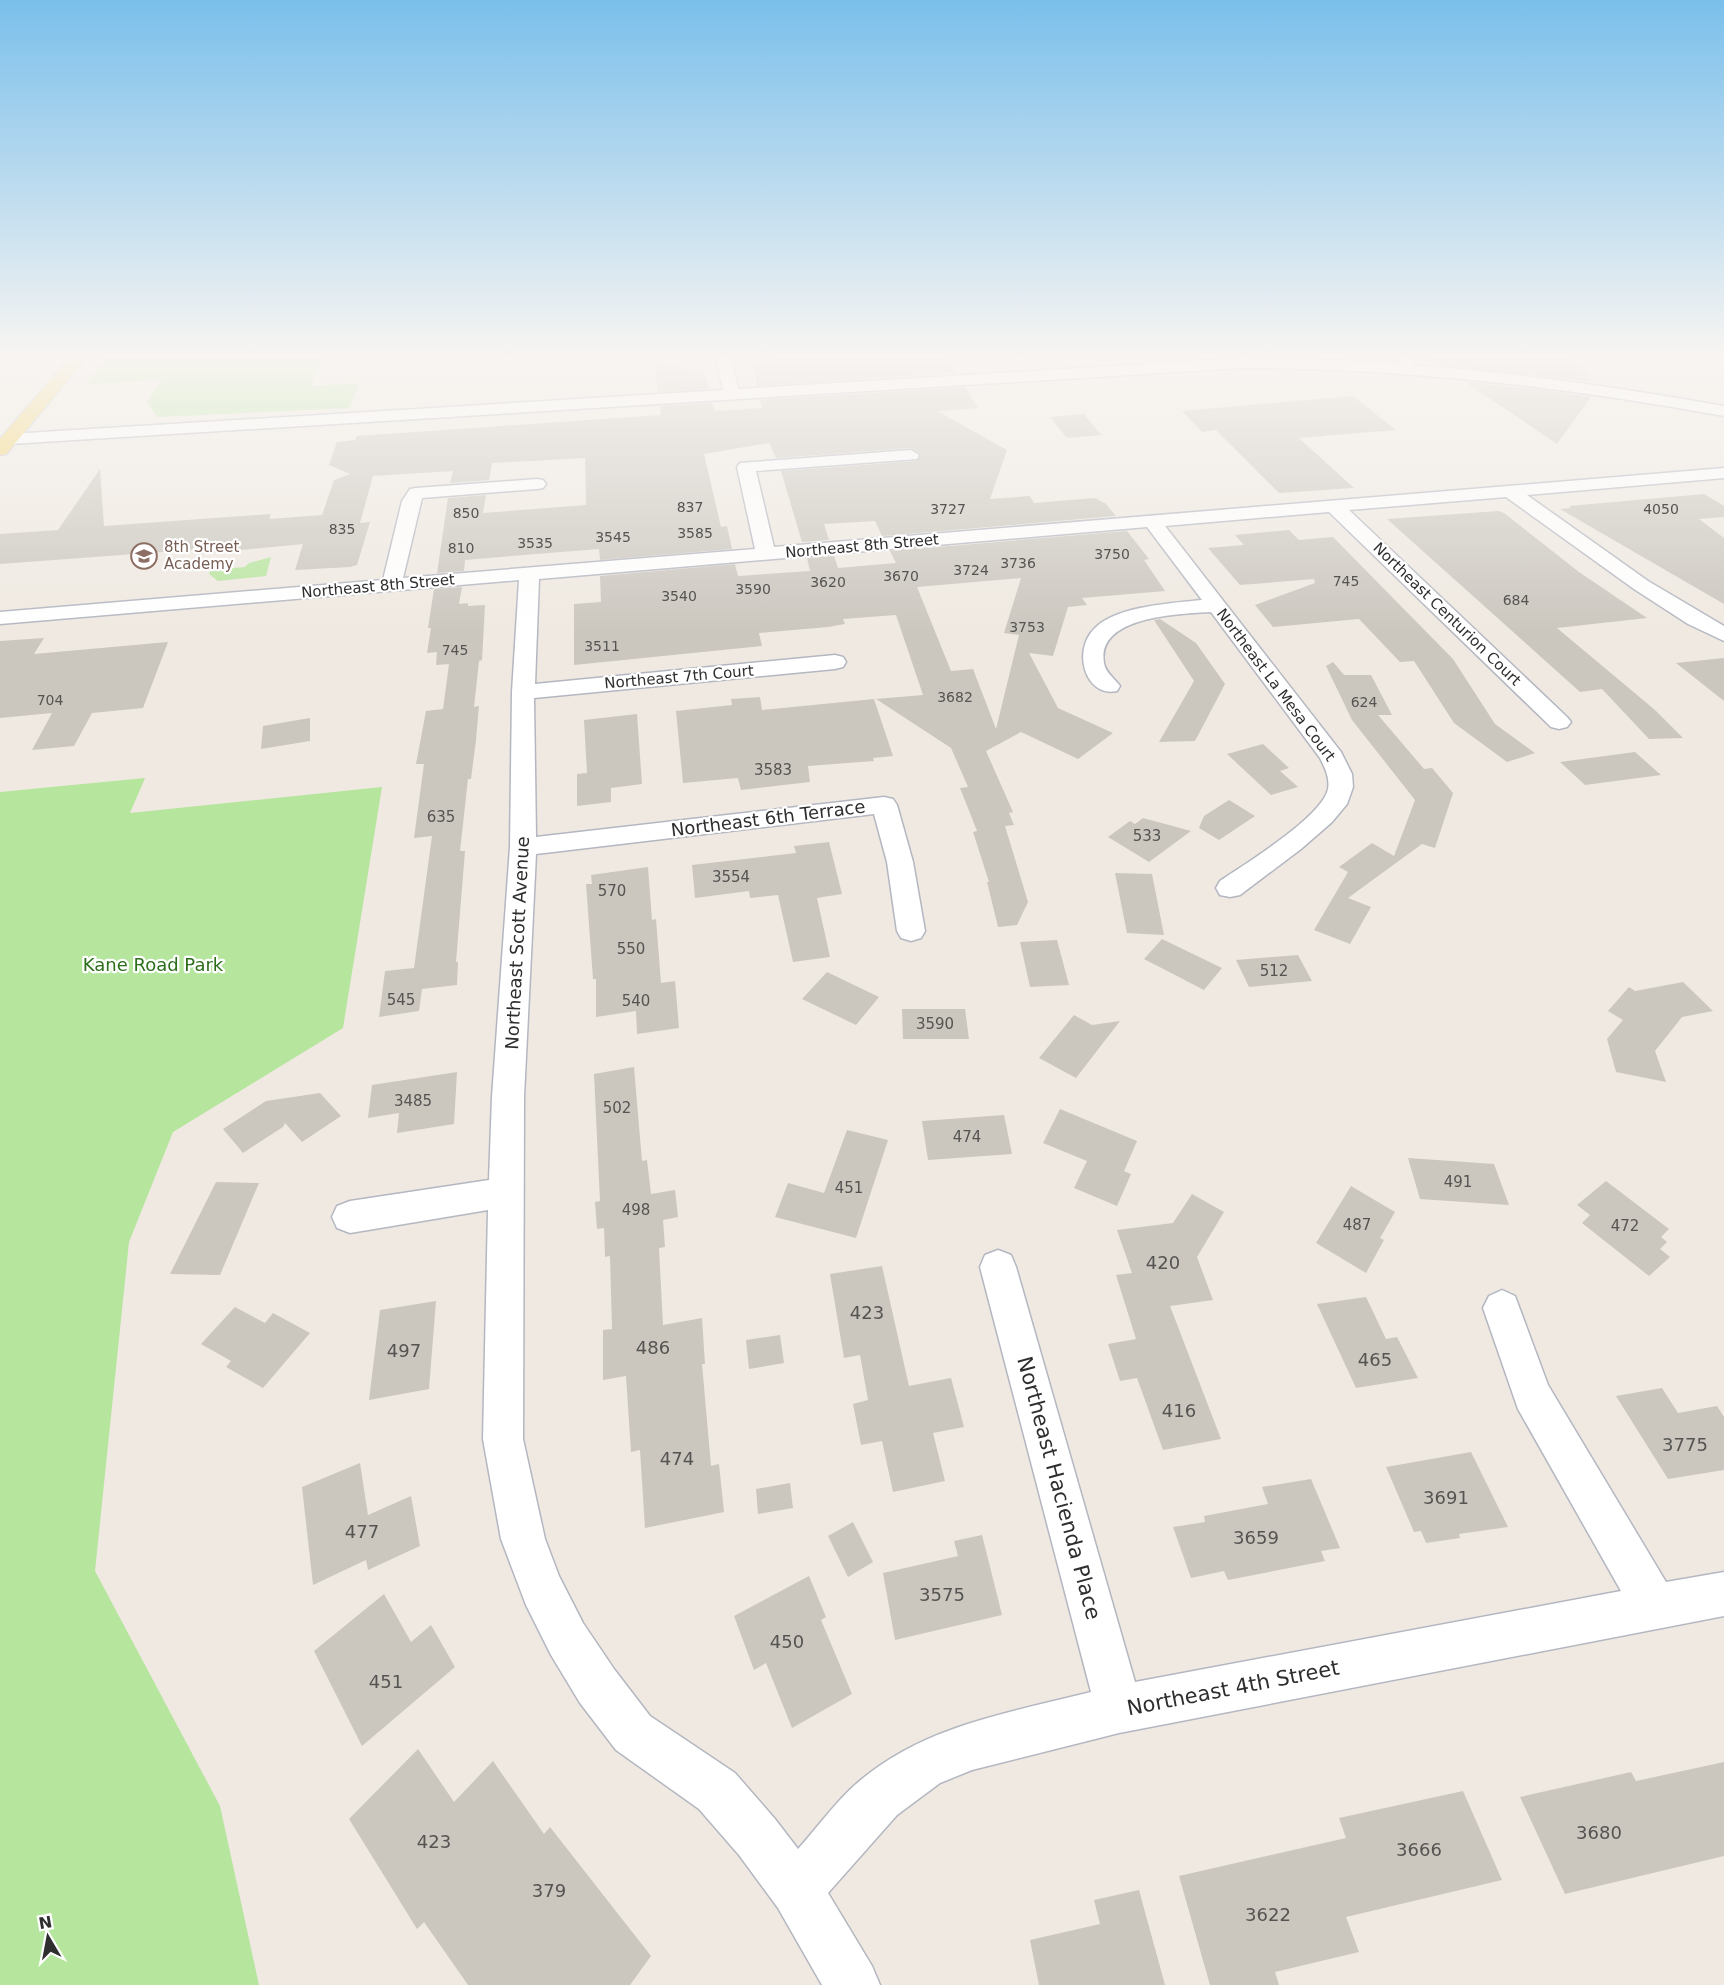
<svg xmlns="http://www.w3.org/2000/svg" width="1724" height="1985" viewBox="0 0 1724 1985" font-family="'DejaVu Sans',sans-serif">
<rect width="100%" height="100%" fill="#efe9e1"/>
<g fill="#b6e59e">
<polygon points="107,357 323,357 311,386 359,383 349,408 158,417 147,402 162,380 87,384"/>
<polygon points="271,557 266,576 218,581 209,574 211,570 245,567 249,563"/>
<polygon points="145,778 130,813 382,787 343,1028 173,1132 129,1242 95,1571 220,1806 259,1985 0,1985 0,792"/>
</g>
<g fill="#cbc7bf" fill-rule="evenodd">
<polygon points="809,357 945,357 956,373 757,386 751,361"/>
<polygon points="1430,357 1574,359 1592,382 1441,365"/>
<polygon points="654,362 701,371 704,373 709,389 658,392"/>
<polygon points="1465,382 1544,390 1591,397 1557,444"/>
<polygon points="965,387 978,408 937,411 1007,450 990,499 1030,496 1034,503 1095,498 1106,504 1116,516 882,536 875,521 824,524 829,540 802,542 781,471 917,461 921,454 911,448 776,458 769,443 704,454 721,527 727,526 732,549 600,560 599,549 524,555 465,560 464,571 437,573 448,498 486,495 483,513 586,505 585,458 492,463 489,480 450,483 453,471 373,476 360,523 370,522 357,565 350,567 295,570 303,544 199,554 202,549 0,564 0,534 58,530 100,469 104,526 271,514 269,519 322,515 334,480 350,474 329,465 337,442 355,440 357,436 661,415 660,406 712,403 715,411 762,408 760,400"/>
<polygon points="1353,396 1396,430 1299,438 1354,488 1279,493 1216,430 1202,432 1182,411"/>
<polygon points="1084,414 1101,435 1067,438 1050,417"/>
<polygon points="1704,494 1724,506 1724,517 1699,519 1724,538 1724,604 1560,509 1571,508 1569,506"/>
<polygon points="1498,511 1504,513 1579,572 1647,618 1557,628 1655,710 1683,738 1649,739 1602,689 1580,692 1387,519"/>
<polygon points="1289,530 1299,540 1333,537 1453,659 1495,724 1535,753 1507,762 1454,723 1414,661 1400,662 1359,619 1273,627 1255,605 1315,583 1314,579 1240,585 1208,548 1244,545 1235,535"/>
<path d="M1127 531 1149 559 1144 560 1165 591 1082 598 1087 605 1068 607 1053 656 1029 653 1058 708 1113 733 1078 759 1021 732 986 751 1013 812 1009 813 1014 825 1005 826 1028 902 1017 925 998 927 987 882H989L973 832 977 831 960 788 968 787 951 748 876 699 923 695 896 615 843 619 845 624 828 627 759 633 762 646 574 665V604L601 602 600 576 735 564 738 576 810 571 807 558 834 556 838 568 896 563 890 551ZM1021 578 1004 633 1019 635 996 729 973 669 951 671 917 587Z"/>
<polygon points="462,587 459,604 468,603 468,606 485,605 482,660 479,661 474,707 479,706 476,740 471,779 468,779 460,851 465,851 456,962 458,962 457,985 422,989 419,1011 379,1017 385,971 414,968 432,836 414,838 424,764 416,764 426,711 443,709 449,664 436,665 437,652 427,653 431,628 428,628 434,589"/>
<polygon points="1160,619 1196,643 1225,684 1195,741 1159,742 1194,681 1154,620"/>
<polygon points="44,638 34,654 168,642 143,708 92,713 74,746 32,750 52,713 0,718 0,641"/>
<polygon points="1724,658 1724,701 1676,663"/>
<polygon points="1333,662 1344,675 1371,675 1392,715 1378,715 1424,769 1432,768 1453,793 1435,848 1422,844 1348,898 1371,907 1350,944 1314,930 1348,872 1339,867 1372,843 1394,856 1415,800 1352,720 1326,666"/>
<polygon points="760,697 762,710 874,699 893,756 873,758 874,761 808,766 810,782 741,790 738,778 683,783 676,711 732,705 731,699"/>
<polygon points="637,714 642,784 611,788 611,802 577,806 577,774 587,773 584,720"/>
<polygon points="310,718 310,741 261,749 263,726"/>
<polygon points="1263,744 1289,768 1280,771 1298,787 1271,795 1227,754"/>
<polygon points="1635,752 1661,775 1585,785 1560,762"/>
<polygon points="1229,800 1255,816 1219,840 1199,828 1204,816"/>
<polygon points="1143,818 1191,831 1149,862 1108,837 1130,821 1135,824"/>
<polygon points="829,842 842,894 817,898 830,957 793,962 778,895 750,898 749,891 695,898 692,865 796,853 794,846"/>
<polygon points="648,867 652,920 656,919 661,983 675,981 679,1028 637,1034 636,1011 596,1017 596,979 593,979 586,884 592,884 591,875"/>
<polygon points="1115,873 1152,874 1164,935 1127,933"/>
<polygon points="1162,939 1222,968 1204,990 1144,959"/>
<polygon points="1057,940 1069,985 1030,987 1020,942"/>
<polygon points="1298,955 1312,981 1249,987 1236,960"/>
<polygon points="827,972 879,997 856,1025 802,999"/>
<polygon points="1683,982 1713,1011 1682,1017 1655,1051 1666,1082 1616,1072 1607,1039 1623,1020 1608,1011 1629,987 1635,991"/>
<polygon points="902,1009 965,1009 969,1039 903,1039"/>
<polygon points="1074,1015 1092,1025 1120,1021 1076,1078 1039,1058"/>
<polygon points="634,1067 642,1161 647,1160 651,1194 675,1190 678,1217 663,1220 665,1247 659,1248 663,1325 702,1318 705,1364 702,1364 711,1466 719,1464 724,1512 645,1528 640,1450 631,1452 626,1376 603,1380 603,1330 612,1329 610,1256 605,1257 604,1228 597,1229 595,1202 600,1201 594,1074"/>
<polygon points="457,1072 454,1124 397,1133 399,1113 368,1118 372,1085"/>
<polygon points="320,1093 341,1116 302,1142 285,1123 283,1127 243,1153 223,1129 266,1101"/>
<polygon points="1060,1109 1137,1141 1124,1171 1131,1174 1117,1206 1074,1188 1087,1161 1043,1143"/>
<polygon points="1004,1115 1012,1154 928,1160 922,1121"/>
<polygon points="847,1130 888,1140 856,1238 775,1217 788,1183 824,1193"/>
<polygon points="1408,1158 1494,1164 1509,1205 1420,1199"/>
<polygon points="1606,1181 1669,1229 1661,1237 1667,1242 1660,1249 1670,1257 1649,1276 1582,1223 1590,1215 1577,1205"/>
<polygon points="216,1182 259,1183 220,1275 170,1274"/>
<polygon points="1351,1186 1395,1212 1380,1238 1384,1240 1366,1273 1316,1243"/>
<polygon points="1192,1194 1224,1212 1197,1257 1213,1300 1170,1306 1221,1439 1163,1450 1137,1378 1120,1381 1108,1344 1136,1339 1116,1275 1132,1273 1117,1230 1173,1223"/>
<polygon points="882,1266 909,1386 951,1378 964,1427 933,1433 945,1481 893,1492 882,1441 861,1445 853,1404 868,1400 860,1355 844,1358 830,1274"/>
<polygon points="1366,1297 1386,1339 1397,1337 1418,1378 1356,1388 1317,1304"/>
<polygon points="436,1301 429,1389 369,1400 380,1310"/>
<polygon points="235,1307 265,1323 273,1313 310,1333 263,1388 226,1367 231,1361 201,1344"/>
<polygon points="780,1335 784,1363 749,1369 746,1340"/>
<polygon points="1662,1388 1678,1413 1717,1406 1724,1417 1724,1470 1668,1479 1616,1396"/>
<polygon points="1471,1452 1508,1527 1459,1534 1460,1538 1426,1543 1421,1531 1414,1532 1386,1467"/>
<polygon points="360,1463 368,1515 411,1496 420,1546 368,1570 366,1560 313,1585 302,1487"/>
<polygon points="1311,1479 1340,1548 1321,1551 1325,1561 1228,1580 1224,1571 1191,1578 1173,1527 1205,1522 1204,1516 1268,1504 1262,1487"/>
<polygon points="790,1483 793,1508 758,1514 756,1489"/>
<polygon points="853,1522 873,1562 848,1577 828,1536"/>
<polygon points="982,1535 1002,1615 895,1640 883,1573 958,1556 954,1541"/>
<polygon points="809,1576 826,1617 821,1620 852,1694 792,1728 766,1663 754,1670 734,1616"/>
<polygon points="384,1594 411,1642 431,1625 455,1667 362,1746 314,1651"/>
<polygon points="418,1749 454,1802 493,1761 544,1834 550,1827 651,1956 630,1985 468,1985 424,1922 417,1929 349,1819"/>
<polygon points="1724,1762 1724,1856 1565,1894 1520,1797 1631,1772 1636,1781"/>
<polygon points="1463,1791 1502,1880 1346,1917 1359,1952 1275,1972 1279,1985 1210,1985 1179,1876 1346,1838 1339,1818"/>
<polygon points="1139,1890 1165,1985 1039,1985 1030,1940 1100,1924 1094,1900"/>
</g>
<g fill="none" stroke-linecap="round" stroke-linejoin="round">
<g stroke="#b4b7c1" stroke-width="3">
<g id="street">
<polygon points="716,357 730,357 740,394 737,397 727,397 724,394"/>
<polygon points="1397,357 1411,357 1416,367 1414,370 1404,370"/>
<path d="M911 450 919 455 917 459 756 471 774 547 1724 468V478L1527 495 1648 581 1724 626V641L1688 624 1634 589 1506 497 1349 510 1567 717 1571 722 1567 727 1559 729 1551 727 1329 512 1165 526 1341 752 1352 774 1353 787 1347 804 1332 822 1301 849 1240 895 1230 897 1220 895 1216 888 1220 881C1245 864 1322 817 1328 789 1330 778 1325 768 1320 758L1211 612C1179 614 1096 616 1104 663 1105 672 1115 679 1120 686L1117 691C1086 698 1071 651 1095 628 1117 606 1172 603 1202 600L1147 527 539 579 535 684 835 655 843 657 846 662 843 667 835 669 534 698 536 837 884 797 893 799 897 805 913 862 925 931 921 938 911 941 901 938 897 931 887 862 874 814 536 854 524 1097 523 1439 545 1539 559 1576 583 1623 614 1669 650 1716 735 1773 775 1819 798 1849C818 1827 839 1797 862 1779 927 1725 1012 1712 1091 1692L980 1267 985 1255 998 1250 1011 1255 1016 1267 1135 1682 1621 1591 1518 1409 1483 1308 1489 1296 1502 1290 1515 1296 1548 1385 1666 1582 1724 1572V1616L1119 1733 972 1770 940 1783 897 1815 828 1893 872 1966 880 1985H822L778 1908 739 1855 699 1809 616 1750 580 1703 551 1655 526 1605 501 1539 483 1439 488 1210 350 1233 337 1228 332 1217 337 1206 350 1201 489 1180 492 1097 510 847 512 692 519 580 0 624V612L383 580 402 501 410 489 416 488 537 479 543 480 546 484 543 488 537 489 422 498 403 578 755 549 737 467 740 463Z"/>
</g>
</g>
<g stroke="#b4b7c1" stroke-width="3">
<path id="secondary" d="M1242 358C1405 359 1564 377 1724 406V416C1564 387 1405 368 1242 368L10 444 4 443 1 439 4 435 10 434Z"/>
</g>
<g stroke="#c9c9c9" stroke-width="3">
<polygon id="primary" points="70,357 87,357 6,454 0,455 0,439"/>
</g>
<use href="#street" fill="#fff" fill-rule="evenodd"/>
<use href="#secondary" fill="#fff" fill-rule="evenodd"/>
<use href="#primary" fill="#f2d163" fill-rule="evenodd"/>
</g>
<linearGradient id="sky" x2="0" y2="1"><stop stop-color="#7abfeb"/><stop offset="0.56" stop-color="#f8f5f2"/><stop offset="1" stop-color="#f8f5f2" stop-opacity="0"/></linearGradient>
<rect width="1724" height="635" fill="url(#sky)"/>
<defs>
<g id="school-ring" transform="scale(1.35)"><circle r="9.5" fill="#fff" stroke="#8d6e63" stroke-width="1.5"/><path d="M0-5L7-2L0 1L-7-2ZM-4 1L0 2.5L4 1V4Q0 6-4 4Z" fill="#8d6e63"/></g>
</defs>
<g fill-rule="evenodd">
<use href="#school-ring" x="144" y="556"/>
</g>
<g text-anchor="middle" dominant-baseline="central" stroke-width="4.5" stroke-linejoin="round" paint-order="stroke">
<g font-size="14" fill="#555452">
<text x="690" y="507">837</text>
<text x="948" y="509">3727</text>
<text x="1661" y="509">4050</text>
<text x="466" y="513">850</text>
<text x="342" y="529">835</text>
<text x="695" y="533">3585</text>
<text x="613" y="537">3545</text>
<text x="535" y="543">3535</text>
<text x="461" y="548">810</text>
<text x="1112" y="554">3750</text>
<text x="1018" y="563">3736</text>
<text x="971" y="570">3724</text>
<text x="901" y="576">3670</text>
<text x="1346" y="581">745</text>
<text x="828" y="582">3620</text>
<text x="753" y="589">3590</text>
<text x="679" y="596">3540</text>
<text x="1516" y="600">684</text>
<text x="1027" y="627">3753</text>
<text x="602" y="646">3511</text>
<text x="455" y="650">745</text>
<text x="955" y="697">3682</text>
<text x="50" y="700">704</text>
<text x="1364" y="702">624</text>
</g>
<g font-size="15" fill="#2e2e2e" stroke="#fff">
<text transform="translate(862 546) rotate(-5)">Northeast 8th Street</text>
<text transform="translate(378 586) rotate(-5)">Northeast 8th Street</text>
<text transform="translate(1447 614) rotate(44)">Northeast Centurion Court</text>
<text transform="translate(679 677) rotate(-5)">Northeast 7th Court</text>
<text transform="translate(1276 685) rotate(53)">Northeast La Mesa Court</text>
</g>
<g font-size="15" fill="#785e54" stroke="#fff" text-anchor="start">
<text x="164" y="547">8th Street<tspan x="164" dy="17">Academy</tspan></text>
</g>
<g font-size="15" fill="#555452">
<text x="773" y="770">3583</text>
<text x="441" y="817">635</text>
<text x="1147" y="836">533</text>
<text x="731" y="877">3554</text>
<text x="612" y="891">570</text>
<text x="631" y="949">550</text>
<text x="1274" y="971">512</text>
<text x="401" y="1000">545</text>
<text x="636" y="1001">540</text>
<text x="935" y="1024">3590</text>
<text x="413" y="1101">3485</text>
<text x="617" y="1108">502</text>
<text x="967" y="1137">474</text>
<text x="1458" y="1182">491</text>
<text x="849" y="1188">451</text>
<text x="636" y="1210">498</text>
<text x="1357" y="1225">487</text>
<text x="1625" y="1226">472</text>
</g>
<g font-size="18" fill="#2e2e2e" stroke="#fff">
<text transform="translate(768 818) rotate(-7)">Northeast 6th Terrace</text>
<text transform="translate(517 943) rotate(-87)">Northeast Scott Avenue</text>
</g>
<g font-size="18" fill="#2c6e1b" stroke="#fff">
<text x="153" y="964">Kane Road Park</text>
</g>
<g font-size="18" fill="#555452">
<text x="1163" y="1262">420</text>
<text x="867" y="1312">423</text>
<text x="653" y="1347">486</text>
<text x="404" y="1350">497</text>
<text x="1375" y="1359">465</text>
<text x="1179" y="1410">416</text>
<text x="1685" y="1444">3775</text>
<text x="677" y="1458">474</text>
<text x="1446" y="1497">3691</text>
<text x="362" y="1531">477</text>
<text x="1256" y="1537">3659</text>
<text x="942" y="1594">3575</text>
<text x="787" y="1641">450</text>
<text x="386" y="1681">451</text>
<text x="1599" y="1832">3680</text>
<text x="434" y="1841">423</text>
<text x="1419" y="1849">3666</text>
<text x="549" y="1890">379</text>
<text x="1268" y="1914">3622</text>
</g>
<g font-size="21" fill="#2e2e2e" stroke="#fff">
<text transform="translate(1059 1488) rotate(75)">Northeast Hacienda Place</text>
<text transform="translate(1233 1688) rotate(-11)">Northeast 4th Street</text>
</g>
</g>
<g transform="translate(48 1937) rotate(350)" stroke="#ffffff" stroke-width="4.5" paint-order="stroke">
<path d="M0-4.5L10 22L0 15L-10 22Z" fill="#2e2e2e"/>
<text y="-9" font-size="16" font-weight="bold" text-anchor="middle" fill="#2e2e2e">N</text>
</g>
</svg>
